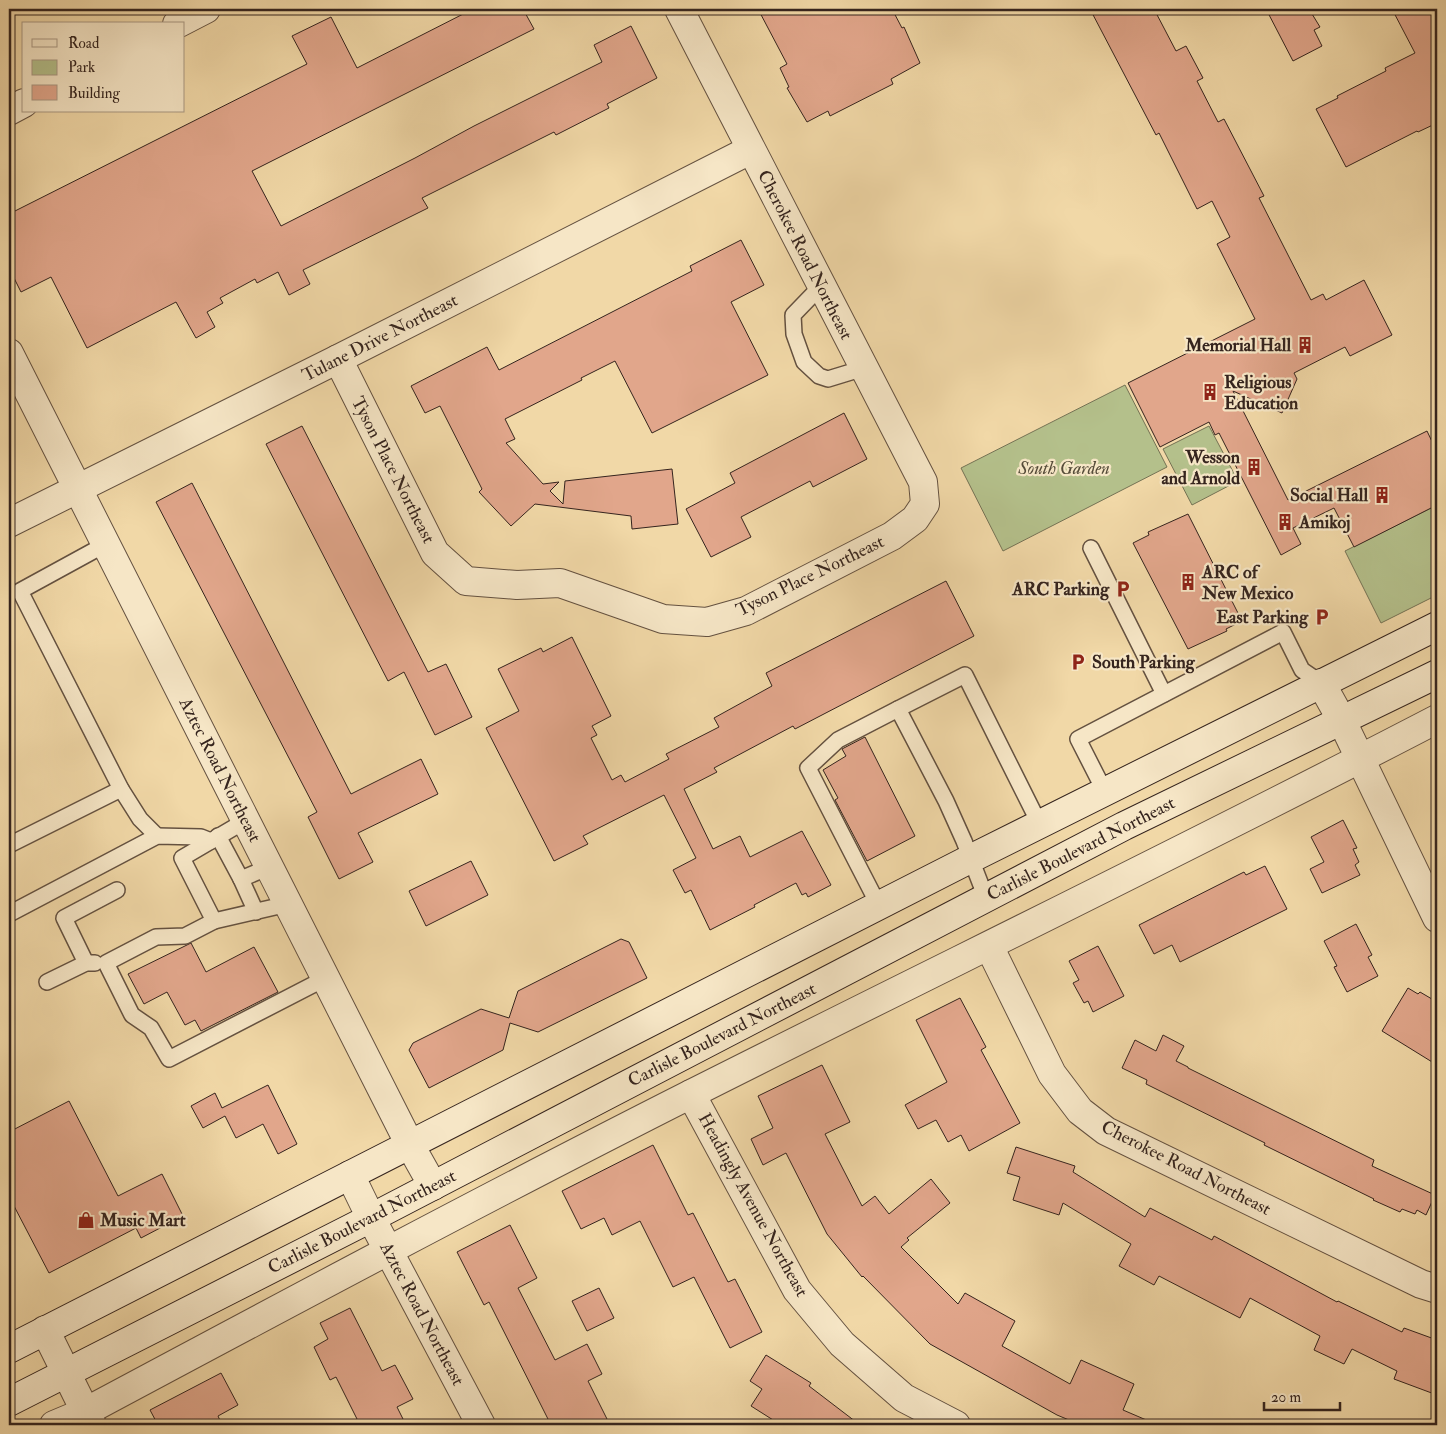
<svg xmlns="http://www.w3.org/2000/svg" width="1446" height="1434" viewBox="0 0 1446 1434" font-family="'IM FELL Double Pica',serif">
<rect width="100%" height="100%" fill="#f1d8a7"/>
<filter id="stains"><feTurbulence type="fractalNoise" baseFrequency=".004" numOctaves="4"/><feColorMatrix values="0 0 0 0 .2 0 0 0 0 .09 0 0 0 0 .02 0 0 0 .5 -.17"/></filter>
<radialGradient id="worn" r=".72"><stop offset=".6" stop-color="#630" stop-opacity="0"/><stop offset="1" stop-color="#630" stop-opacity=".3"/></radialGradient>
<g fill="#b4c08b" stroke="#747254">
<polygon points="1125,385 1167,467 1003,551 961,468"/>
<polygon points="1209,426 1238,481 1192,505 1163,449"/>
<polygon points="1437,505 1437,595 1381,623 1345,551"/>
</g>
<g fill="#e1a68b" stroke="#35241e">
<polygon points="473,9 523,9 534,29 252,171 281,226 415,158 474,126 602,62 594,45 631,26 657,78 607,104 609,108 556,135 554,132 422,198 428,208 303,270 310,284 289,295 278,272 257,283 255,279 220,298 223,303 207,312 215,327 196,338 176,302 87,348 51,277 21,292 9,268 9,214 307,64 292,36 331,17 357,68"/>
<polygon points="758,9 892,9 902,28 904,27 920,63 891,79 893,84 830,116 828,111 807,122 787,88 789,87 780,68 787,64"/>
<polygon points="1090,9 1154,9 1176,51 1186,46 1203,78 1197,81 1218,122 1224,119 1264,196 1259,198 1311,300 1323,294 1326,300 1364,280 1392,335 1350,356 1345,347 1294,373 1297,379 1282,413 1233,391 1288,500 1427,431 1437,452 1437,505 1354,547 1334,508 1293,528 1301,544 1281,555 1219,433 1215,435 1209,422 1160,447 1128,383 1255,319 1217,244 1230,237 1212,201 1197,209 1159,133 1156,135"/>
<polygon points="1266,9 1309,9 1320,27 1314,30 1322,46 1293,61"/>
<polygon points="1392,9 1437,9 1437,123 1418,132 1417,131 1346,167 1316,109 1338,98 1337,96 1386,71 1385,68 1415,53"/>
<polygon points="741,240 764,285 731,302 768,375 652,433 615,361 581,378 582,380 505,419 515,439 506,443 543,484 559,482 550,491 563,504 565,481 672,469 678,524 632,529 631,516 535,504 511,526 479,492 482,489 440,406 425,413 411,386 487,347 499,370 692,271 690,266"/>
<polygon points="844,413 867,459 813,487 810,481 741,517 751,537 711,557 686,509 735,483 730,473"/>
<polygon points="302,426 428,672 446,664 472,717 435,735 404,672 388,681 266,444"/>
<polygon points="192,483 351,794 421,759 438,794 358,833 373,862 339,879 308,817 317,812 156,502"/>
<polygon points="1188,514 1242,621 1226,629 1227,631 1188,649 1133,543 1149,535 1148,532"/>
<polygon points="946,581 974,636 795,729 793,726 714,768 717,772 684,789 713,849 740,836 750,857 802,831 831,885 808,897 806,893 802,895 796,883 754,905 755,907 710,930 691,890 685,893 673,870 696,858 664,795 583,836 588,844 554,861 486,728 519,711 498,669 541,648 543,652 572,637 611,716 592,726 597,735 591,738 612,780 621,775 625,782 669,759 666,754 719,727 714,718 772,686 766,673"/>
<polygon points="865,737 915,836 867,861 835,800 838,798 823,770 846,756 842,749"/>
<polygon points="1343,820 1357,848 1353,849 1359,862 1355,865 1360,875 1322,893 1310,869 1324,862 1311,837"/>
<polygon points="471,861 488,895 426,926 409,891"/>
<polygon points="1265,866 1287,909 1180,962 1172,945 1154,954 1139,925 1244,872 1246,875"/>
<polygon points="1356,924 1372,955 1368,957 1378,976 1347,992 1334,967 1337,966 1324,941"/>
<polygon points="621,939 629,942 647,978 538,1032 510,1023 503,1050 429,1088 409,1050 413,1043 481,1009 509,1018 518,991"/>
<polygon points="191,943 206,972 254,947 278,992 201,1031 195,1020 185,1025 167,992 144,1004 128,974"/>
<polygon points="1098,946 1124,996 1093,1012 1088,1001 1084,1003 1073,983 1079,980 1069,961"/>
<polygon points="1408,988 1418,994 1420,992 1437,1002 1437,1065 1382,1031"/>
<polygon points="960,998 986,1047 981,1050 1020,1123 969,1151 961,1135 948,1142 936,1120 918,1129 905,1105 947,1082 916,1020"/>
<polygon points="1163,1035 1184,1046 1176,1061 1188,1067 1188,1068 1374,1160 1372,1166 1435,1195 1426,1215 1417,1210 1415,1214 1402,1209 1400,1212 1373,1200 1374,1199 1264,1145 1265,1143 1146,1084 1147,1080 1122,1068 1135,1040 1156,1051"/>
<polygon points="822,1065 850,1122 825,1134 862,1206 875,1196 889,1214 931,1179 950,1203 907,1238 909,1240 901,1247 958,1304 965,1293 1015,1321 1002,1346 1070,1384 1081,1360 1134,1384 1123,1410 1158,1425 1081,1425 1057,1415 930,1344 863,1276 862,1277 827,1234 786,1153 763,1165 751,1139 773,1128 758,1096"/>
<polygon points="268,1085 297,1144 278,1154 263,1124 236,1138 225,1116 203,1128 191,1106 215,1093 222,1108"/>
<polygon points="69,1101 118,1196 162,1174 183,1216 141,1238 136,1228 49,1273 14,1206 9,1209 9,1132"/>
<polygon points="653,1145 688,1215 693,1213 728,1282 735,1279 762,1332 730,1348 694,1277 673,1287 640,1221 612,1235 604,1218 581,1229 562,1191"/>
<polygon points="1016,1147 1075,1166 1073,1172 1145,1217 1150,1208 1212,1240 1214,1236 1337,1302 1338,1301 1402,1332 1404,1328 1437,1340 1437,1395 1394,1379 1397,1371 1352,1349 1344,1364 1314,1350 1320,1336 1250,1298 1240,1318 1159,1276 1154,1285 1119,1266 1131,1244 1063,1203 1059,1215 1013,1200 1020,1177 1007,1173"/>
<polygon points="510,1225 537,1278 518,1288 555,1360 587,1344 602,1374 588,1381 610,1425 551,1425 489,1302 484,1305 457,1252"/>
<polygon points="599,1288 614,1318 587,1331 572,1301"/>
<polygon points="350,1308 382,1371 395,1365 413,1399 397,1407 406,1425 360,1425 336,1377 330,1380 314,1347 328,1339 320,1323"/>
<polygon points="766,1355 811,1383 809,1386 860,1425 781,1425 751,1406 762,1389 750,1381"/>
<polygon points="221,1373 238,1405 218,1416 222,1425 158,1425 150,1410"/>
</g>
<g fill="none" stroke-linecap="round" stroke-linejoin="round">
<g stroke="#645140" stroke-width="18">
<g id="service">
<polyline points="821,286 793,315 794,334 804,362 819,376 828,379 864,368"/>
<polyline points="106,544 20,591 121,789 140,819 157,836"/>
<polyline points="1091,548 1164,694"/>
<polyline points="1105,792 1078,739 1283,632 1302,670 1321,683"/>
<polyline points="245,821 182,858 214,921 288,904"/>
<polyline points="218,836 241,879"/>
<polyline points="9,845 121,789"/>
<polyline points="986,898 964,841 946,801 898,709 965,675 1040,825"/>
<polyline points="879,906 808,768 838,740 898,709"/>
<polyline points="256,912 241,879 269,867"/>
<polyline points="9,914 157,836 201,837 211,841"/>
<polyline points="214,921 185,936 156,937 106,963 132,1015 151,1028 169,1059 326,978"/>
<polyline points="86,963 64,918 117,890"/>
<polyline points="47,982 86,963 95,963"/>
</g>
</g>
<g stroke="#645140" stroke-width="30">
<g id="minor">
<polyline points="177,24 206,9"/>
<polyline points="9,111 24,103"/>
<polyline points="9,353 410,1145 433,1186"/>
<polyline points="338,359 435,553 466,581 517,585 560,583 663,619 707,622 746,611 892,536 915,519 925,504 923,482 679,9"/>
<polyline points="9,523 338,359 750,150"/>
<polyline points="1321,683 1341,719 1437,918"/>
<polyline points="989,946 1052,1074 1080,1111 1106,1131 1421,1284 1437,1289"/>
<polyline points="691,1094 797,1290 842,1344 904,1398 956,1425"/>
<polyline points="350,1175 371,1218 481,1425"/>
<polyline points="45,1330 92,1425"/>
<path d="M54 1425 85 1412C287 1304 489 1196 693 1093 941 968 1191 847 1437 719"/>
</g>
</g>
<g stroke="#35241e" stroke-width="30">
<g id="secondary">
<polyline points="9,1349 970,859 1437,626"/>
<polyline points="9,1402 371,1218 1124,826 1437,674"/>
</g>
</g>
<use href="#service" stroke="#f6e6c6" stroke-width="15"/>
<use href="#minor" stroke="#f6e6c6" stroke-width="28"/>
<use href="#secondary" stroke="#f6e6c6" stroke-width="28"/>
</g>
<defs>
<g id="building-bare" transform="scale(1.35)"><path d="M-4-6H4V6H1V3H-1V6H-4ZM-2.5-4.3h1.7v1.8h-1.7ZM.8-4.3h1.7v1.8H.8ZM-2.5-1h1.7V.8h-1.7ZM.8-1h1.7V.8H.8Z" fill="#8f2418" stroke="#f6e6c6" stroke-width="2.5" paint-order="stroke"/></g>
<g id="parking-bare" transform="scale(1.35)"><path d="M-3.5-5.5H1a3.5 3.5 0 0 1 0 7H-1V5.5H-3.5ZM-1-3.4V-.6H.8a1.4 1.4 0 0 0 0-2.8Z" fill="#8f2418" stroke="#f6e6c6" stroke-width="2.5" paint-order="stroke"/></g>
<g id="shop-bare" transform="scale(1.35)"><path d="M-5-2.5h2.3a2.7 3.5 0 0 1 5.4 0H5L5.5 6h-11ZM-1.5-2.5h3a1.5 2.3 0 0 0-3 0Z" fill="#8f2418" stroke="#f6e6c6" stroke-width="2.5" paint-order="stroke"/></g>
</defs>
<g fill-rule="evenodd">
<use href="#building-bare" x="1305" y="345"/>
<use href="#building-bare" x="1210" y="392"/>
<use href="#building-bare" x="1254" y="467"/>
<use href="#building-bare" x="1382" y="495"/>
<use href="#building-bare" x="1285" y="522"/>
<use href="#building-bare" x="1188" y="582"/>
<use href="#parking-bare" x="1123" y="589"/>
<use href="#parking-bare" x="1322" y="617"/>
<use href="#parking-bare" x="1078" y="662"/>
<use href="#shop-bare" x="86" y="1220"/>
</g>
<g text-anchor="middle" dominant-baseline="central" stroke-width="4.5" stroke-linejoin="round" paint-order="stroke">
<g font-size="18" fill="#35241e" stroke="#f6e6c6">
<text transform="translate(805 255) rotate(63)">Cherokee Road Northeast</text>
<text transform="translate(380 338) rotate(-27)">Tulane Drive Northeast</text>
<text transform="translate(393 470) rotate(63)">Tyson Place Northeast</text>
<text transform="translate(810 576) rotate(-26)">Tyson Place Northeast</text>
<text transform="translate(220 770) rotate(63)">Aztec Road Northeast</text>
<text transform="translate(1081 849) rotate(-27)">Carlisle Boulevard Northeast</text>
<text transform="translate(722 1035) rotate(-27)">Carlisle Boulevard Northeast</text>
<text transform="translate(1186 1168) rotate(27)">Cherokee Road Northeast</text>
<text transform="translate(753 1205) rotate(61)">Headingly Avenue Northeast</text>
<text transform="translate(362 1222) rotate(-27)">Carlisle Boulevard Northeast</text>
<text transform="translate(422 1314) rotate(62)">Aztec Road Northeast</text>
</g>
<g font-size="18" font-weight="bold" fill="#35241e" stroke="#f6e6c6" text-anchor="end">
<text x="1291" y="345">Memorial Hall</text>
<text x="1224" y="382" text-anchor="start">Religious<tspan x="1224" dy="21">Education</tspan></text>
<text x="1240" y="457">Wesson<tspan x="1240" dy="21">and Arnold</tspan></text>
<text x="1368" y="495">Social Hall</text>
<text x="1299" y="522" text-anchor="start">Amikoj</text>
<text x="1202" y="572" text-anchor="start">ARC of<tspan x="1202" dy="21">New Mexico</tspan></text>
<text x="1109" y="589">ARC Parking</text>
<text x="1308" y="617">East Parking</text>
<text x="1092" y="662" text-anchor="start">South Parking</text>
<text x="100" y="1220" text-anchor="start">Music Mart</text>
</g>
<g font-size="18" font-style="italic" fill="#554b39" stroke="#f6e6c6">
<text x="1064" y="468">South Garden</text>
</g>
</g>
<rect width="1446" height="1434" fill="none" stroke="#f1d8a7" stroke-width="30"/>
<rect x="10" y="10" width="1426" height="1414" fill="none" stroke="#35241e" stroke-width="2.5"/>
<rect x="15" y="15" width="1416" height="1404" fill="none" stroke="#35241e"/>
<rect x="22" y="22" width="162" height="90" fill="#f6e6c6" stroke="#a99883"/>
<rect x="32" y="39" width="25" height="8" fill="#f6e6c6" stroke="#a99883"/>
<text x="68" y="48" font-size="15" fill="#35241e">Road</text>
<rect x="32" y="60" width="25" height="15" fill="#b4c08b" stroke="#a99883"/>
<text x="68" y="72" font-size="15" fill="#35241e">Park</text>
<rect x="32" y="85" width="25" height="15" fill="#e1a68b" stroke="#a99883"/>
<text x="68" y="98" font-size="15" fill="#35241e">Building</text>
<path d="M1264 1402v8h76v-8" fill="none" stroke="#35241e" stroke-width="2.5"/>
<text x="1271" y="1402" font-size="15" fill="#35241e" stroke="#f6e6c6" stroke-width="4" paint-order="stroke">20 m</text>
<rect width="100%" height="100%" filter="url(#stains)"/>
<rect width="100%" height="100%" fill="url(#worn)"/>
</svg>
